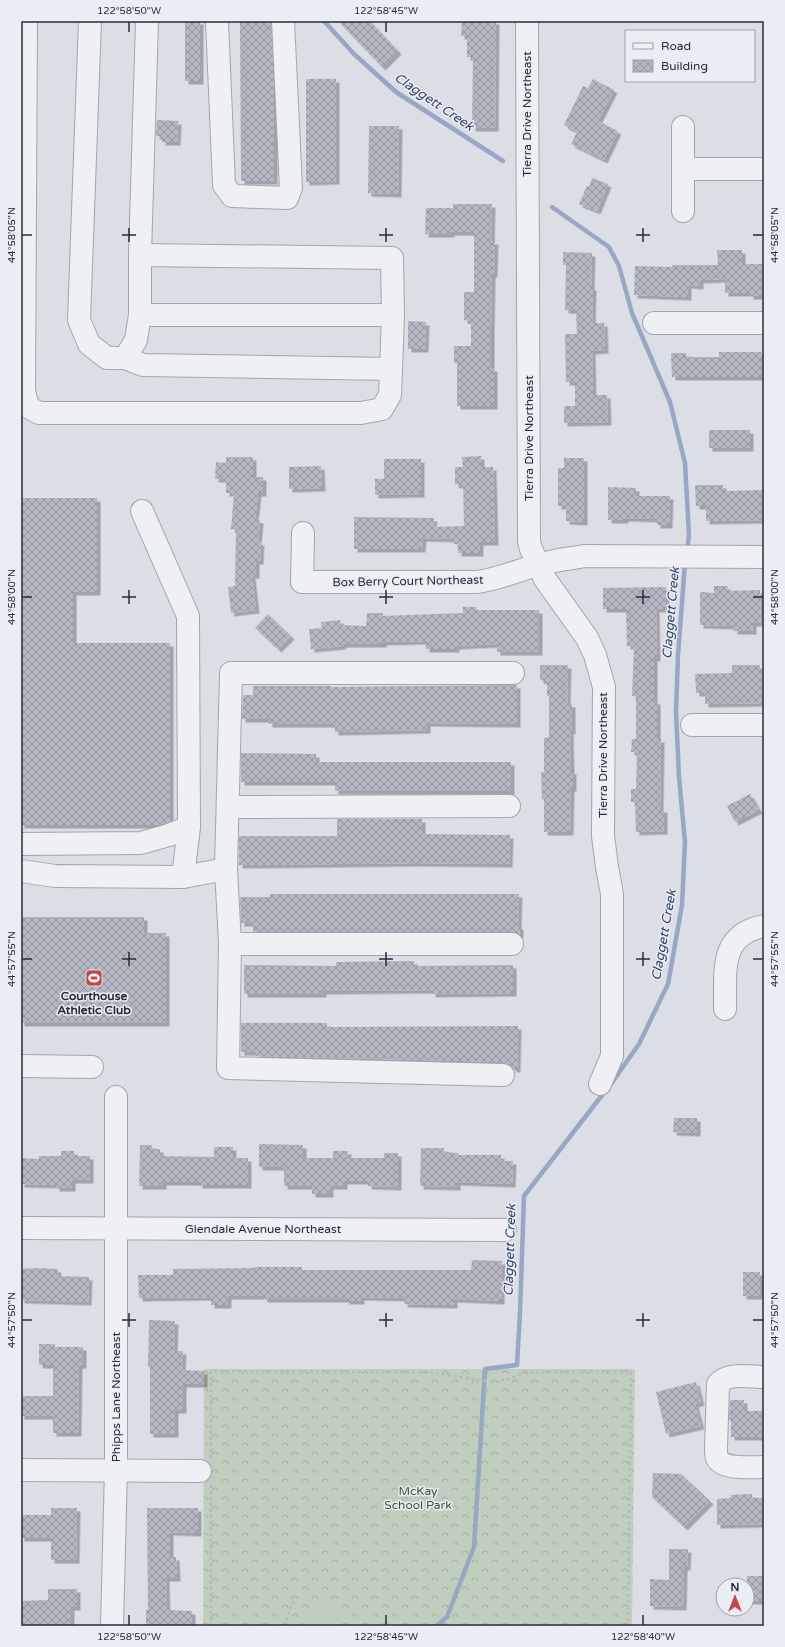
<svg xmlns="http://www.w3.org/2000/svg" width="785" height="1647" viewBox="0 0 785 1647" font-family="'Varela Round',sans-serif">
<defs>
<pattern id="forest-crowns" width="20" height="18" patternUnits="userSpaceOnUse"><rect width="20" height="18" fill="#c0cfbd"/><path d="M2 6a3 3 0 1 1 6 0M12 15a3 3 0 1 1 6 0" fill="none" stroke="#a5b2a3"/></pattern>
<pattern id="building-cross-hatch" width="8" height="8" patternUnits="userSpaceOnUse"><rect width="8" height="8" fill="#b4b7c2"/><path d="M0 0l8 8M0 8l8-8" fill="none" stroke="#92959f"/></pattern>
<filter id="shadow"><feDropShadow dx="3.5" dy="3.5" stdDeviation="0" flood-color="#0004"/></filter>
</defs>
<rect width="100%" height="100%" fill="#dcdee6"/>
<polygon fill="url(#forest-crowns)" points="204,1369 635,1369 632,1626 203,1626"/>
<polygon fill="#c0cfbd" points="314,1597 343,1607 336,1626 303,1626"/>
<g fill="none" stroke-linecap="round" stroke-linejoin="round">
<g stroke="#98a7c5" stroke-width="4.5">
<polyline points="324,21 354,54 396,92 503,161"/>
<polyline points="552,207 609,247 619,266 632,313 670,402 685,463 689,535 687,552"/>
<polyline points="611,1084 639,1044 668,984 682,905 685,842 679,777 676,712 678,655 685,563"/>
<polyline points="436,1626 447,1617 474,1547 485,1369 517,1365 520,1313 524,1196 606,1090"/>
</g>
</g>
<g fill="url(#building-cross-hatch)" filter="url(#shadow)">
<rect x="185" y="21" width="15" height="60"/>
<polygon points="240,21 271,21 274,90 274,181 241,181"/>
<polygon points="338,21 370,21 398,51 382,67"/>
<polygon points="462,21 496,21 495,128 472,128 473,57 467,57 467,36 461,36"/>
<polygon points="306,79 336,79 336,181 306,182"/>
<polygon points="593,79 614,90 598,121 618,131 604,160 571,144 577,132 564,125 583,86 588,88"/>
<polygon points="157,120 178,121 177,142 162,142 162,136 156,136"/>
<polygon points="369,126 399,126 398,194 368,193"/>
<polygon points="592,178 608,184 597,211 579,204 587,186 589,187"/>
<polygon points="453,204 492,204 491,241 495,241 494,274 492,274 491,327 491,368 494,368 494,406 457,406 457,363 454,363 454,346 471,346 471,321 464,320 464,292 474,292 474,232 451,232 451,234 425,234 426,208 453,208"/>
<polygon points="717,250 742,250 742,264 764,264 764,296 750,296 750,293 725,293 725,279 700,280 700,286 688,285 688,297 634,295 635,266 672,267 672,265 718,265"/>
<polygon points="563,252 592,253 591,287 593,287 592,323 604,323 605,350 592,351 593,395 607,395 608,422 564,423 564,406 575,406 575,382 566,382 565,334 577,334 576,310 565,310 566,265 563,265"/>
<polygon points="408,321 426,322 425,349 408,349"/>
<polygon points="719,352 761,352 762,357 764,357 764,377 672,377 671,353 686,353 686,357 719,357"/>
<rect x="709" y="430" width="41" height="18"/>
<polygon points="481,456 481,467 493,467 495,542 480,542 480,553 458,553 458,544 454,544 454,539 423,538 422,549 354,549 354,517 434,518 433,527 464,526 463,484 455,485 455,467 463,467 462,457"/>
<polygon points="226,457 253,457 253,477 263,477 263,493 258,493 255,519 260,520 258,542 261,542 260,561 256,561 256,575 252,575 256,610 231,613 228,587 235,586 236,529 231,529 234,493 226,493 226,479 215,479 216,462 226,463"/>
<polygon points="564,458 584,458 584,522 566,521 566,506 558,506 558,468 564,468"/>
<polygon points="384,459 421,459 421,494 375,495 375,479 384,479"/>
<polygon points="321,466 322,488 289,489 289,467"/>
<polygon points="695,485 723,485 723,491 763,490 763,520 706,521 706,506 696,506"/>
<polygon points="608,487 636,488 636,496 670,496 669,525 657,525 657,519 625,518 625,520 608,520"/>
<polygon points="21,498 97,498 97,592 73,592 73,643 170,643 170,821 158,825 21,825"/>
<polygon points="714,586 728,586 727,591 760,590 761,623 753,623 753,631 734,631 734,626 700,625 700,592 714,593"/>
<polygon points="666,587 666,609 656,609 657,658 654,658 654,701 657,701 657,739 661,739 660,809 664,809 664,831 636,832 635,802 631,802 631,789 636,789 637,752 631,752 632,739 636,739 636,696 632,696 634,646 627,646 626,609 603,609 603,588"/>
<polygon points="463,607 476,607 476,610 539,610 539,652 497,652 497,644 456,646 456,649 426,649 426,641 383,642 383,644 342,644 343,646 311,649 309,629 322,628 321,622 340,620 341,625 366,626 367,613 383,613 383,616 463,613"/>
<polygon points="268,614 291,636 278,649 255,628"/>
<polygon points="540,665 568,665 567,704 572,704 572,731 570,731 571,771 573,771 573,788 571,788 570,832 544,832 544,799 542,800 541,772 544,772 544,738 549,737 549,696 547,696 547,681 540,680"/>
<polygon points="732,665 760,665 760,671 764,671 764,703 705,704 705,693 696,693 695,674 732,673"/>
<polygon points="517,685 517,724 427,723 427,730 335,732 335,724 269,724 269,719 242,719 243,695 253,695 253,686 331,686 331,687"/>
<polygon points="241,753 316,754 316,762 511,762 511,791 335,791 335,782 241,782"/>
<polygon points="750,794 759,810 735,822 727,806"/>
<polygon points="337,819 422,819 422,834 510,835 509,864 418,863 239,865 239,836 337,836"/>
<polygon points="270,894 519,894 518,926 520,926 520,935 512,932 253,932 253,923 241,923 240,897 270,897"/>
<polygon points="21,917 144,917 144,933 166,933 166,1023 21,1023"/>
<polygon points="414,961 414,966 513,965 513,993 432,994 432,990 323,991 323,994 244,994 244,965 336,966 336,962"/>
<polygon points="241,1023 327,1023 327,1027 518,1026 517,1069 514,1069 509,1064 503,1062 256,1056 256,1052 241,1052"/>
<polygon points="674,1118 697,1118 697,1133 673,1132"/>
<polygon points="259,1144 303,1145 303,1158 333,1158 333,1151 348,1151 347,1158 384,1158 384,1153 398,1153 398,1187 368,1186 368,1181 344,1181 344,1186 330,1186 330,1194 312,1194 312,1186 284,1186 284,1167 259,1167"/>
<polygon points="140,1145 152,1145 152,1149 160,1149 160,1156 214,1157 214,1147 233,1147 233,1158 248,1158 248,1185 199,1185 199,1182 163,1182 163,1186 139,1186"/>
<polygon points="421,1148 444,1148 444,1152 458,1153 458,1155 501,1155 501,1161 513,1161 512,1184 457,1182 457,1187 420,1186"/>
<polygon points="61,1151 74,1151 74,1156 90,1156 90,1180 72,1180 72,1188 56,1188 56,1185 21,1184 21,1158 39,1159 39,1156 61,1156"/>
<polygon points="472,1260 502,1261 501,1301 454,1299 454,1305 404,1304 405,1298 361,1297 361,1301 346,1301 346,1299 264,1299 264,1296 228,1296 228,1305 211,1305 211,1297 139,1298 138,1275 173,1275 173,1269 254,1268 254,1267 302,1267 302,1270 471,1270"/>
<polygon points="39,1268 58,1269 57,1276 89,1277 88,1302 21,1300 21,1269"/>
<rect x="743" y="1272" width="17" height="24"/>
<polygon points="149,1320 175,1321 174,1351 183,1351 182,1370 204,1371 204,1384 183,1384 183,1410 175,1410 175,1434 150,1434 150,1367 148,1367"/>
<polygon points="39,1344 55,1344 55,1347 83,1347 83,1365 79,1365 78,1433 53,1433 53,1416 21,1416 21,1396 53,1396 53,1365 39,1365"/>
<polygon points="696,1382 701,1402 695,1404 701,1426 666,1434 656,1392"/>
<polygon points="730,1400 744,1400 744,1411 764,1411 764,1437 731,1437 731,1421 729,1421"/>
<polygon points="653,1473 681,1474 710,1501 684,1527 652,1497"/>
<polygon points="752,1494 752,1498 764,1498 764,1524 717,1525 717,1499 731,1498 730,1495"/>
<polygon points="51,1508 77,1508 76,1560 51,1560 51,1538 21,1538 21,1515 51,1515"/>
<polygon points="147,1508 198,1508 198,1533 170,1532 170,1557 176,1557 177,1578 166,1578 167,1610 192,1611 192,1626 146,1626 146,1610 148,1610"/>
<polygon points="669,1549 688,1549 687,1567 684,1567 683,1607 650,1606 650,1579 669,1580"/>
<rect x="747" y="1576" width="17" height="25"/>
<polygon points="48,1589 77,1589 77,1607 71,1607 71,1626 21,1626 21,1601 48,1600"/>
</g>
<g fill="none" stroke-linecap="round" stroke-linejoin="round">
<g stroke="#a2a5af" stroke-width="24">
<g id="minor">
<polyline points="26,21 24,391 28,407 39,413 361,413 382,409 390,395 391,369"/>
<polyline points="90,21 79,320 89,344 107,358 125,358 143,365 391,369 393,315 392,258 140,255 140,315 136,340 125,358"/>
<polyline points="217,21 224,185 232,196 287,198 291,188 283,21"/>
<polyline points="527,21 529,541 531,549 545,579 587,638 595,655 604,687 603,836 607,867 612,894 612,1056 600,1084"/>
<polyline points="683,169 764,169"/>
<polyline points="683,211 683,127"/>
<polyline points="140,255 147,21"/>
<polyline points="140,315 393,315"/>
<polyline points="654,323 764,323"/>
<polyline points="142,511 188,616 189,827 183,877"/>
<path d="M303 533 302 582H477C498 579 517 571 537 565 553 561 569 558 585 556L764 557"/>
<polyline points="692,725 764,725"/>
<polyline points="228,807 509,806"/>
<polyline points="21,844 141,843 169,835 189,827"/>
<polyline points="226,869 231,673 513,673"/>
<polyline points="21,871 55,876 183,877 226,869 230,944 228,1068 503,1075"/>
<polyline points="230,944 512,944"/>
<path d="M725 1009C726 972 718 935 764 926"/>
<polyline points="21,1066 92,1067"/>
<polyline points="21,1228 505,1230"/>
<path d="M764 1377C749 1377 728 1372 718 1384L716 1448C716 1451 716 1455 717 1458 723 1470 753 1467 764 1467"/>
<polyline points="21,1470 200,1471"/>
<polyline points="112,1626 116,1470 116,1097"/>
</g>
</g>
<g stroke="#b6b9c0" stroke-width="2.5" stroke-dasharray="3 3" stroke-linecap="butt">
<polyline points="211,1458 211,1371 428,1372 493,1382 508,1379 528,1372 631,1371 628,1626"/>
<polyline points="211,1626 211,1485"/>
<polyline points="284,1626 293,1601"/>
</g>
<use href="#minor" stroke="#eef0f4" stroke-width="22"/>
</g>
<path fill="none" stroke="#272b3b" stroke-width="1.5" d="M129 22V32M386 22V32M129 228V242M386 228V242M643 228V242M22 235H32M122 235H136M379 235H393M636 235H650M753 235H763M129 590V604M386 590V604M643 590V604M22 597H32M122 597H136M379 597H393M636 597H650M753 597H763M129 952V966M386 952V966M643 952V966M22 959H32M122 959H136M379 959H393M636 959H650M753 959H763M129 1313V1327M386 1313V1327M643 1313V1327M22 1320H32M122 1320H136M379 1320H393M636 1320H650M753 1320H763M129 1615V1625M386 1615V1625M643 1615V1625"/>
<defs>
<g id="stadium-square" transform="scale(0.9)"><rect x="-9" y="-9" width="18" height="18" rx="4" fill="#c84446" stroke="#ebedf4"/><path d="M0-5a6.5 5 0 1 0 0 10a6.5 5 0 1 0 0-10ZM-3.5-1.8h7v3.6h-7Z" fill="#fff"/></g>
</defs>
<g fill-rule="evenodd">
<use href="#stadium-square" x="94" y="978"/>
</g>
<g text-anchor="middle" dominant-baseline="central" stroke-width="3" stroke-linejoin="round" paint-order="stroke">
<g font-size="12" fill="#272b3b" stroke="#ebedf4">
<text transform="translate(527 114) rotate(-90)">Tierra Drive Northeast</text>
<text transform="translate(529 438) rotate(-90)">Tierra Drive Northeast</text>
<text transform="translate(408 581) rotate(-1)">Box Berry Court Northeast</text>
<text transform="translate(603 755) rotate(-90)">Tierra Drive Northeast</text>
<text x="263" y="1229">Glendale Avenue Northeast</text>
<text transform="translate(116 1397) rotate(-90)">Phipps Lane Northeast</text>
</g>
<g font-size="12" font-weight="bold" fill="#272b3b" stroke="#ebedf4">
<text x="94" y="996">Courthouse<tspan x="94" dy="14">Athletic Club</tspan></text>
</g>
<g font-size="12" fill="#365634" stroke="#ebedf4">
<text x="418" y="1491">McKay<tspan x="418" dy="14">School Park</tspan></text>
</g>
<g font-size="13" font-style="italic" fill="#33456d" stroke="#ebedf4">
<text transform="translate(434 102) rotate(34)">Claggett Creek</text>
<text transform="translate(671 613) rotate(-85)">Claggett Creek</text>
<text transform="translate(664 935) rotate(-80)">Claggett Creek</text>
<text transform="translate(510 1250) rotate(-88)">Claggett Creek</text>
</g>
</g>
<rect width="785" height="1647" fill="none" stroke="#ebedf4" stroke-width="44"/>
<rect x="625" y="30" width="130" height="52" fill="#ebedf4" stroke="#9d9faa"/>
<rect x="633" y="43" width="20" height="6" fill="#eef0f4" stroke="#9d9faa"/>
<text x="661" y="50" font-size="12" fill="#272b3b">Road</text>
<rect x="633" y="60" width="20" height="12" fill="url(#building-cross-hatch)" stroke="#9d9faa"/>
<text x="661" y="70" font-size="12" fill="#272b3b">Building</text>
<g transform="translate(735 1597)"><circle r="19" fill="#ebedf4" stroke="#9d9faa"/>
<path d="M0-3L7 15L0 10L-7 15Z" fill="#c84446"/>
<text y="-6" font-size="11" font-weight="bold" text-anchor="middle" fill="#272b3b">N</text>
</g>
<rect x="22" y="22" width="741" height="1603" fill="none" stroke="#272b3b" stroke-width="1.5"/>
<g font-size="10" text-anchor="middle" fill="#272b3b">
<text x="129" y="14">122°58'50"W</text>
<text x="386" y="14">122°58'45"W</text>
<text transform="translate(11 235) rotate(-90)" y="4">44°58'05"N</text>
<text transform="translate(774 235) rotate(-90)" y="4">44°58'05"N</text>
<text transform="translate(11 597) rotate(-90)" y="4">44°58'00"N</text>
<text transform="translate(774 597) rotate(-90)" y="4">44°58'00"N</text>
<text transform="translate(11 959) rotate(-90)" y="4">44°57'55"N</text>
<text transform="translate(774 959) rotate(-90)" y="4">44°57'55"N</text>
<text transform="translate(11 1320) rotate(-90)" y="4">44°57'50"N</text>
<text transform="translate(774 1320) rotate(-90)" y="4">44°57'50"N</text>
<text x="129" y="1640">122°58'50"W</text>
<text x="386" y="1640">122°58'45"W</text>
<text x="643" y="1640">122°58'40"W</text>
</g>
</svg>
